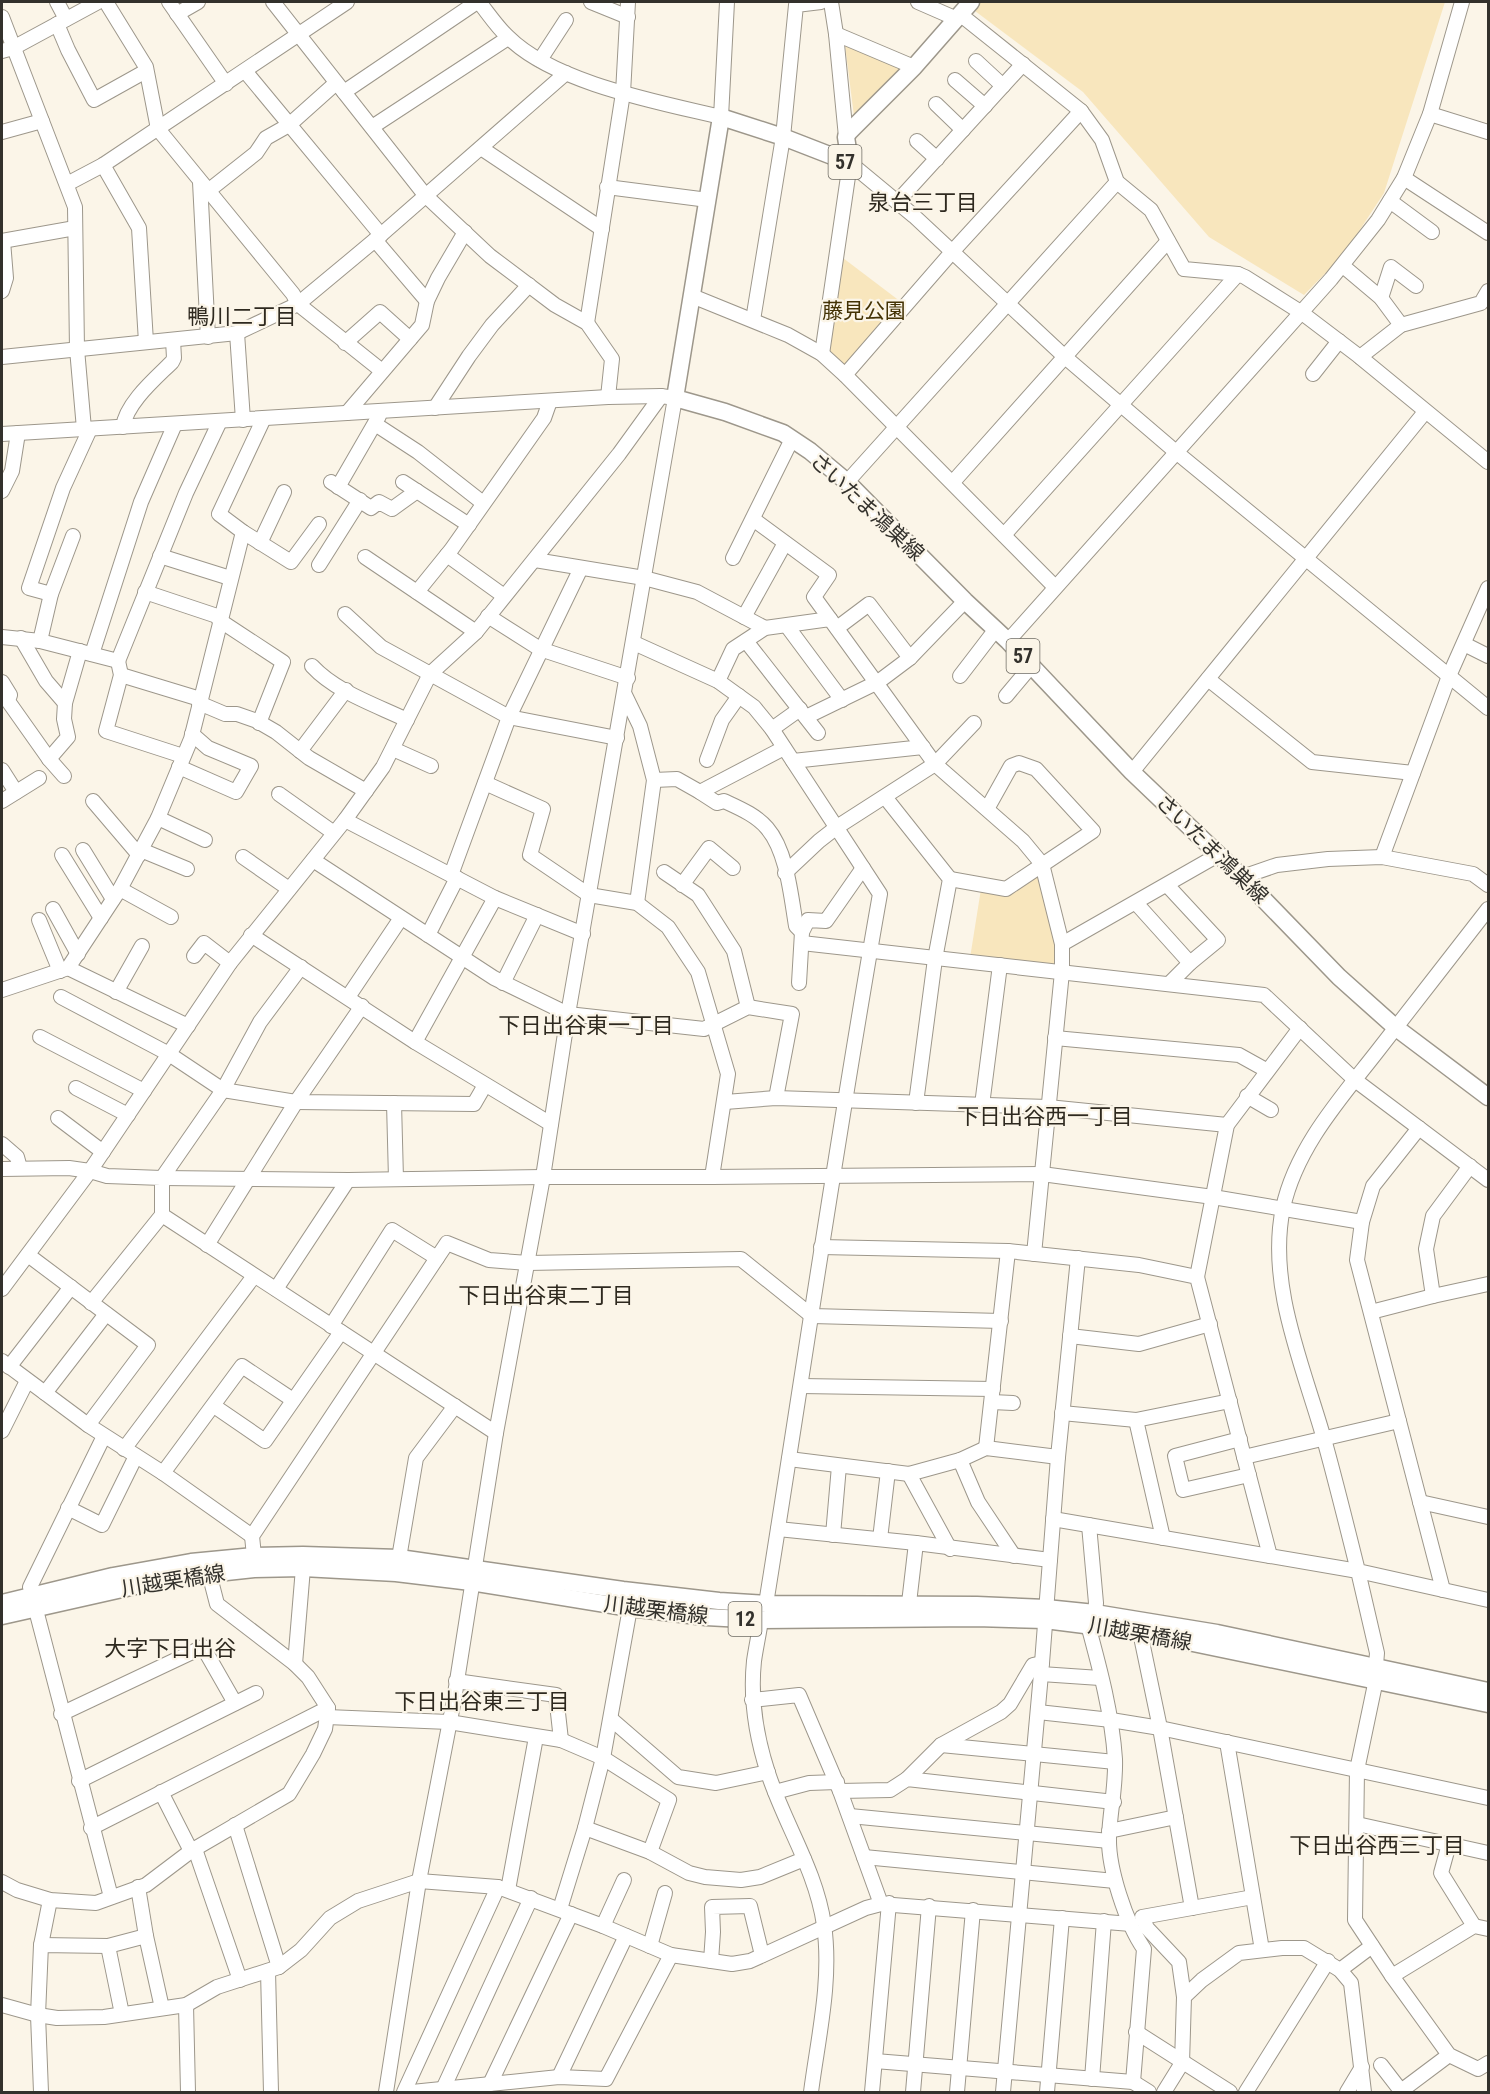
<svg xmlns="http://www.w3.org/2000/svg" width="1490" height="2094" viewBox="0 0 1490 2094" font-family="'Roboto Condensed','Noto Sans JP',sans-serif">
<rect width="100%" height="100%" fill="#fbf5e8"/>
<g fill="#f8e6bd">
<polygon points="963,2 1445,2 1384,193 1344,254 1304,295 1209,237 1083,92"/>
<polygon points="845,45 908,70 855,124"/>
<polygon points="843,258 905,305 854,373 828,351"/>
<polygon points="1034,875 1039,876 1059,950 1059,964 1054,966 970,958 981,889"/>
</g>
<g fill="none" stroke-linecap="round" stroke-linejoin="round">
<g stroke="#9d978b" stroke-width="16">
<g id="minor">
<polyline points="57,2 66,19"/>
<polyline points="106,2 146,67 158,129 293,294 298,304 382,371"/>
<polyline points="169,2 226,84"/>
<polyline points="273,2 425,195 490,256 555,305 587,323 612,359 608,397"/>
<path d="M479 2C488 13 497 27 508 37 554 83 658 102 721 117L727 2"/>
<polyline points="591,2 628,17"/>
<polyline points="831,2 836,34 846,137"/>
<polyline points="918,2 957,19"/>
<polyline points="177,14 198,2"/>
<polyline points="961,15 1081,111 1102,140 1117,182 1151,210 1184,269 1238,274 1245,277 1302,313 1360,357 1488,462"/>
<polyline points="2,17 75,207 77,349 84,429"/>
<polyline points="57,24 68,50 94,100 146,71"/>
<polyline points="836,34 914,67"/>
<polyline points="2,51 13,48 98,2"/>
<polyline points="540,60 566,20"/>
<polyline points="976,61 1003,86"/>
<polyline points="245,71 381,235"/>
<polyline points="955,80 985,106"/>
<polyline points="344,92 477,2"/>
<polyline points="936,104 963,130"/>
<polyline points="1430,114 1488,132"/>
<polyline points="372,127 508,38"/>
<polyline points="2,132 42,121"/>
<polyline points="917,141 937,159"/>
<polyline points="481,148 602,229"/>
<polyline points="850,163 914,216 1065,357 1176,452 1488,708"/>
<polyline points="103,165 139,228 146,342"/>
<polyline points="1404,178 1488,233"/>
<polyline points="200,182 208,337"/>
<polyline points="67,184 103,165 347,2"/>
<polyline points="607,187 708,200"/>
<polyline points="208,191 256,153 266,138 289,125 336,83"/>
<polyline points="1390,201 1432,232"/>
<polyline points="897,202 1023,64"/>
<polyline points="375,240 427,301"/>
<polyline points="2,241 75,228"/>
<polyline points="1343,266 1381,298 1401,325"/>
<polyline points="2,291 6,278 3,241"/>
<polyline points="692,296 788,335 822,354 845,375 1055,587"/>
<polyline points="1381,298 1391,267 1416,286"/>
<polyline points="753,320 783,137 796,5 821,2"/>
<polyline points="587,323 623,93 628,2"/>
<polyline points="237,333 243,420"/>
<polyline points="345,343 380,312 410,339"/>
<polyline points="822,354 850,163"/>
<polyline points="2,357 237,333 298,304 375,240 566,73"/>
<polyline points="1360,357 1401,325 1481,303 1488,291"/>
<polyline points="1313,374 1339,341"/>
<polyline points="845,375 952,252 1081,111"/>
<polyline points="435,408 469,356 492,325 529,285"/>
<polyline points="347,413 422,325 427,301 438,278 465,232"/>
<polyline points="264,418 219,514 243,532 291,562 319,524"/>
<polyline points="375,424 418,452 483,503"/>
<path d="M123 427C126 403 156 378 172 362L174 358 173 340"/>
<polyline points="2,434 608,397 661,396 675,398 568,1014 543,1177 496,1433 454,1700 419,1881 386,2092"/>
<polyline points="331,482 371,508 379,502 392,509 417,491"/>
<polyline points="403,482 469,525"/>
<polyline points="847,482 1117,182"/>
<polyline points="953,482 1168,241"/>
<polyline points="338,487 379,416"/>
<polyline points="2,491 12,471 18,433"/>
<polyline points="753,519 829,575 814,597 830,619"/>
<polyline points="1004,535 1238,274"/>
<polyline points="260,543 284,492"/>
<polyline points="447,555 504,596"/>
<polyline points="160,556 230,578"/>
<polyline points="365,557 476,632"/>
<polyline points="733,558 792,439"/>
<polyline points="535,560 644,578 697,592 765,628"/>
<polyline points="319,565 360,500"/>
<polyline points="145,592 220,617"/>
<polyline points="417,592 451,550 544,418 550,401"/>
<polyline points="51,594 29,588 63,488 90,429"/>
<polyline points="345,614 381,647 509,717 617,738"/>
<polyline points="488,616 540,649 628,678"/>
<polyline points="744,617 785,543"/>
<polyline points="219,620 283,662 259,723"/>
<polyline points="787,626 842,700"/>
<polyline points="837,628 869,604 910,658"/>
<polyline points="2,637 40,641 118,661 186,493 220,421"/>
<polyline points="21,638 46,681 65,703"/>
<polyline points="40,641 51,594 73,536"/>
<polyline points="746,641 818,733"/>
<polyline points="1008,641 1331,279 1378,220 1404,178 1430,114 1462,2"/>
<path d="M634 643 718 681 754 707 772 729 880 894C838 1130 804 1367 766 1604"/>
<polyline points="1464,644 1488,656"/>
<polyline points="92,654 141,502 175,424"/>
<polyline points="118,661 121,675 106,731 183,756"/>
<path d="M312 666C336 692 376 705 407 720"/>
<polyline points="121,675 200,699"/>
<polyline points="960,676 996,629"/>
<polyline points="1208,679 1312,762 1413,773"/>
<polyline points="718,681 733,649 765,628 830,619 935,764 1023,841 1042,864 1062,944 1062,972 1034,1254"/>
<polyline points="2,682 10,695 8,701 49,759 64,776"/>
<polyline points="625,695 640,726 654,780 637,903"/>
<polyline points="1006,696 1032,665"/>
<polyline points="199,703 225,714 237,714 257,721 276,732 309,758 366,791"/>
<polyline points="806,717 878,682 910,658 965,601"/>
<polyline points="772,729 800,709"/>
<polyline points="393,749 431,766"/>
<polyline points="300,751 346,690"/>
<polyline points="49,759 68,737 64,719 65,703 80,651"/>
<polyline points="707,760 722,720 739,696"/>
<polyline points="793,761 923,747"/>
<polyline points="179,767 236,792 251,766 208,748 192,734"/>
<polyline points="2,770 16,792"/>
<polyline points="1132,772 1425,412"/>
<polyline points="654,780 677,779 700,792 784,748"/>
<polyline points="485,783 543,809 530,855 589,895 637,903 668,927 698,972 728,1074 712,1177"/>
<path d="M700 792 717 803 724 801C739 808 756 815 767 828 787 851 791 896 796 926L802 932"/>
<polyline points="279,794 334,833"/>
<polyline points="885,797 950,879 935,959 916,1103"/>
<polyline points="2,801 39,778"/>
<polyline points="93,801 139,855"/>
<polyline points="158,818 205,840"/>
<polyline points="345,820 495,898 583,934"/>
<polyline points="83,850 113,899"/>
<polyline points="141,850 187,869"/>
<polyline points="62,855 101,918"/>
<polyline points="243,857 289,889"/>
<polyline points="1382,857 1449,676 1488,588"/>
<polyline points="313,860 494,978 568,1014 704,1029 748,1007 792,1014 776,1098"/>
<polyline points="664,872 698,895 734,951 748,1007"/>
<polyline points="785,873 819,841 837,827 935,764 974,723"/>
<polyline points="451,875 509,717 581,568"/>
<polyline points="1242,877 1277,865 1328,859 1382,857 1473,874 1488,885"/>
<polyline points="950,879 1006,889 1093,831 1036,769 1019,763 1011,766 987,809"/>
<polyline points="682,885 709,848 733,868"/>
<polyline points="1167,885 1218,940 1190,963 1170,983"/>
<polyline points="120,889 171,917"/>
<polyline points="1136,903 1190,963"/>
<polyline points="53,909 78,954"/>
<path d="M1488 909C1451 957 1413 1005 1376 1053 1340 1099 1296 1148 1283 1208 1267 1285 1303 1365 1324 1439 1336 1482 1347 1527 1358 1571L1488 1600"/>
<polyline points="39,920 60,971"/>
<polyline points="251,935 415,1042 551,1124"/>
<polyline points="428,935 457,878"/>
<polyline points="802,943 1264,995 1355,1080 1488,1180"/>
<polyline points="1062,944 1218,855"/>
<polyline points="194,956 204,943 230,963"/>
<polyline points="68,968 188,1026"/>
<polyline points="503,983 537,915"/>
<polyline points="799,983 802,932 808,920 826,921 863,868"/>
<polyline points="2,990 68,968 120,889 158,818 191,739 243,532"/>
<polyline points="116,992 142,946"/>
<polyline points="61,997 169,1054 223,1090 296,1102 474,1104 485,1085"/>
<polyline points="348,997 401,918"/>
<polyline points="40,1037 144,1091"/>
<polyline points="1055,1038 1239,1055 1266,1070"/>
<polyline points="415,1042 495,898"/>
<polyline points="76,1088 128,1115"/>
<polyline points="1247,1096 1271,1110"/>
<polyline points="725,1102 776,1098 1048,1107 1227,1125"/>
<polyline points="394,1103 396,1179"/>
<polyline points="982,1105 1000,965"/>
<polyline points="58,1118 103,1152"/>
<polyline points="1419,1128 1373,1186 1362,1222 1357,1260 1443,1590"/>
<polyline points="2,1144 17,1157 20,1168"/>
<polyline points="2,1169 69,1168 90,1171 107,1176 162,1178 162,1215 496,1433"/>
<polyline points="162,1178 348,1180 543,1177 712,1177 1042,1174 1213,1197 1362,1222"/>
<polyline points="162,1178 223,1090 260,1022 301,967"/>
<polyline points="207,1245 296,1102 362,1006"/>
<polyline points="821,1247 1008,1251 1139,1265 1197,1277 1270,1556"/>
<polyline points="28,1255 148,1345 88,1425"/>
<polyline points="1197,1277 1227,1125 1300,1028"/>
<polyline points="2,1289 90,1171 230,963 345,820 383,767 430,674 476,632 619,454 661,396"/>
<polyline points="276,1289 348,1180"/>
<polyline points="1433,1296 1426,1249 1433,1216 1470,1166"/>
<polyline points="91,1303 162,1215"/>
<polyline points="1371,1312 1433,1296 1488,1284"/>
<polyline points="331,1326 392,1230 437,1258"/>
<polyline points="1070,1336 1139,1344 1210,1324"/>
<polyline points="2,1361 88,1425 163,1473 252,1536"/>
<polyline points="9,1367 71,1287"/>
<polyline points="801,1386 993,1389"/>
<polyline points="45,1393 106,1314"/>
<polyline points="992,1402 1013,1403"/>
<polyline points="214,1406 265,1441 341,1332"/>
<polyline points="1062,1413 1136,1420 1230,1401"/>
<polyline points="1136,1420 1163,1538"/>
<polyline points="2,1431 27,1381"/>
<polyline points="104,1436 30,1587 111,1897"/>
<polyline points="1240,1439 1175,1456 1183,1490 1249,1475"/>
<polyline points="986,1448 1008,1251"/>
<polyline points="124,1449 254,1276"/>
<polyline points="1244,1457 1399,1421"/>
<polyline points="789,1459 909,1474 960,1460 986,1448 1058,1457"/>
<polyline points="960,1460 978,1502 1014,1556"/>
<polyline points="163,1473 242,1366 293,1400"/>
<polyline points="909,1474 950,1549"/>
<polyline points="1420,1502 1488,1517"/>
<polyline points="68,1508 102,1525 136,1456"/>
<polyline points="1053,1519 1358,1571 1377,1653 1374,1689 1357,1770 1355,1920 1392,1976 1449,2055 1478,2069 1488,2063"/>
<polyline points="1089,1525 1096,1603 1095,1613"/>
<polyline points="778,1529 916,1543 1050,1560"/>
<polyline points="833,1535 839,1466"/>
<polyline points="880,1539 888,1471"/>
<polyline points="254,1556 252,1536 447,1243 489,1260 528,1263 741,1259 812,1316 1001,1321"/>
<polyline points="399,1558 416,1458 455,1406"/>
<polyline points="909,1603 916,1543"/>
<path d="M761 1620C759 1634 756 1647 754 1661 750 1699 756 1736 768 1773 785 1825 816 1870 824 1925 832 1980 818 2038 811 2092"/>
<path d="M1088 1625C1100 1669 1112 1714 1115 1759 1116 1786 1110 1811 1109 1837 1108 1868 1126 1923 1144 1949L1133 2082"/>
<polyline points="1140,1632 1160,1728 1192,1908"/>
<polyline points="295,1664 303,1568"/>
<polyline points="1041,1674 1100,1678"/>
<polyline points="456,1681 556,1695 561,1740"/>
<polyline points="752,1700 799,1695 840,1791 881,1904"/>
<polyline points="1038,1712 1111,1720 1160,1728 1488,1798"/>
<polyline points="61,1714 203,1647 235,1703"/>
<polyline points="327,1717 449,1722 561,1740 603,1758 669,1800 650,1852"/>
<polyline points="611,1719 678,1777 716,1783 768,1772"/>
<polyline points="1227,1742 1262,1950"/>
<polyline points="941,1745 1115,1762"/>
<polyline points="907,1779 941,1745 1001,1712 1010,1704 1033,1665 1042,1663"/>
<polyline points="79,1781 256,1693"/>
<polyline points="840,1791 890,1790 907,1779 1114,1802"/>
<polyline points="161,1792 191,1851"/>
<polyline points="775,1792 809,1783 837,1782"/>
<polyline points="850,1816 1109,1841"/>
<polyline points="1357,1824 1488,1853"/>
<polyline points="235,1825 279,1967"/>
<polyline points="91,1828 328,1708"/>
<polyline points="585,1828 650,1852 689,1873 705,1877 741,1880 760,1877 804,1859"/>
<polyline points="1109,1831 1176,1817"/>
<polyline points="1449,1844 1441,1873 1474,1926"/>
<polyline points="195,1849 240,1980"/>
<polyline points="864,1857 1115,1881"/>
<polyline points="2,1882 17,1890 50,1900 96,1903 146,1885 191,1851 289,1794 313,1754 325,1729 328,1708 308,1677 295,1664 217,1604 209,1573"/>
<polyline points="138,1887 146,1936"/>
<polyline points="508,1890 536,1737"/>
<polyline points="560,1909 585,1828 603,1758 630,1608"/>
<polyline points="603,1926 624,1880"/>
<polyline points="41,1945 50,1900"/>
<polyline points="108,1946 122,2014"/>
<polyline points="650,1946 665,1893"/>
<polyline points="711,1961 713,1932 712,1907 750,1906 762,1955"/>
<polyline points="1340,1970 1372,1946"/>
<polyline points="268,1971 271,2092"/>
<polyline points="1392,1976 1474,1926 1488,1929"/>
<polyline points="1184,1997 1179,1962 1147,1928 1142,1917 1253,1897"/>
<polyline points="2,2005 38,2015 57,2018 104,2017 186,2005 217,1987 279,1967 301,1950 330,1918 358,1901 419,1881 498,1887 603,1926 671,1955 732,1964 750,1961 866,1908 881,1904 1131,1924"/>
<polyline points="186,2005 188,2092"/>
<polyline points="1136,2032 1230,2092"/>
<polyline points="875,2061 1133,2082 1149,2092"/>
<polyline points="1381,2065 1401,2091 1449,2055"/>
<polyline points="559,2077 626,1936"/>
<polyline points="1092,2079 1104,1921"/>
<polyline points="490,2084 571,1914"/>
<polyline points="443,2089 531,1898"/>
<polyline points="41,2092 38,2015 41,1945 108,1946 146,1936 162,2008"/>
<polyline points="404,2092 498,1887"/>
<polyline points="412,2092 559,2077 606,2079 671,1955"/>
<polyline points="872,2092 889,1903"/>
<polyline points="913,2092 929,1906"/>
<polyline points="957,2092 973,1910"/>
<polyline points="1003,2092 1042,1663 1058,1457 1078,1258"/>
<polyline points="1047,2092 1062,1918"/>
<polyline points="1164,2092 1182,2063 1184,1997 1202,1980 1239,1953 1282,1948 1304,1948 1340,1970 1351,1983 1364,2092"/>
<polyline points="1246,2092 1328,1961"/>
<polyline points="1347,2092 1362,2067"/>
</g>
</g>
<g stroke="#9d978b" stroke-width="19">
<g id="major">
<polyline points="971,2 914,67 849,132 846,137 850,163 783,137 721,117 675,398 725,412 783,433 810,451 847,482 965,601 1008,641 1132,772 1242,877 1339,977 1395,1027 1488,1097"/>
<polyline points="2,1603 113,1576 191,1562 254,1556 303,1555 399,1558 623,1590 719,1601 766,1604 977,1605 1046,1608 1095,1613 1217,1633 1488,1691"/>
<polyline points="2,1616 171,1578 254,1569 303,1568 396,1573 471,1582 630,1608 706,1617 761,1620 976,1618 1045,1620 1140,1632 1488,1704"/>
</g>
</g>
<use href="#minor" stroke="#fff" stroke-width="14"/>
<use href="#major" stroke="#fff" stroke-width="16"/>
</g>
<g text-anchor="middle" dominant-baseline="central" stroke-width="4.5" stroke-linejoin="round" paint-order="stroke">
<g fill="#fbf5e8" stroke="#6f6c64" stroke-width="1.5">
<rect x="828.5" y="145" width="33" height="34" rx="4.5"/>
<rect x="1006.5" y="639" width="33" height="34" rx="4.5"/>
<rect x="728.5" y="1602" width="33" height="34" rx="4.5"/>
</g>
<g font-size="20" font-weight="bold" fill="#33312c">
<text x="845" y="162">57</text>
<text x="1023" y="656">57</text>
<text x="745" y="1619">12</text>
</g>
<g font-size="21" fill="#433204" stroke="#fbf5e8">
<text x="864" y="311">藤見公園</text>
</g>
<g font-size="21" fill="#33312c" stroke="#fbf5e8">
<text transform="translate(867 507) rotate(43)">さいたま鴻巣線</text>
<text transform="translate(1212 849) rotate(44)">さいたま鴻巣線</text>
<text transform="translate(173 1581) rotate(-9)">川越栗橋線</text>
<text transform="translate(656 1610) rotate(7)">川越栗橋線</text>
<text transform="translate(1140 1634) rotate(10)">川越栗橋線</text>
</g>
<g font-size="22" fill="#2e291f" stroke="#fbf5e8">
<text x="923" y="202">泉台三丁目</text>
<text x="242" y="316">鴨川二丁目</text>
<text x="586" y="1025">下日出谷東一丁目</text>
<text x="1045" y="1116">下日出谷西一丁目</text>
<text x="546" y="1295">下日出谷東二丁目</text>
<text x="170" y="1648">大字下日出谷</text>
<text x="482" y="1701">下日出谷東三丁目</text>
<text x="1377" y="1845">下日出谷西三丁目</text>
</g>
</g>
<rect width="1490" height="2094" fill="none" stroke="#33312c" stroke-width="6"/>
</svg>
